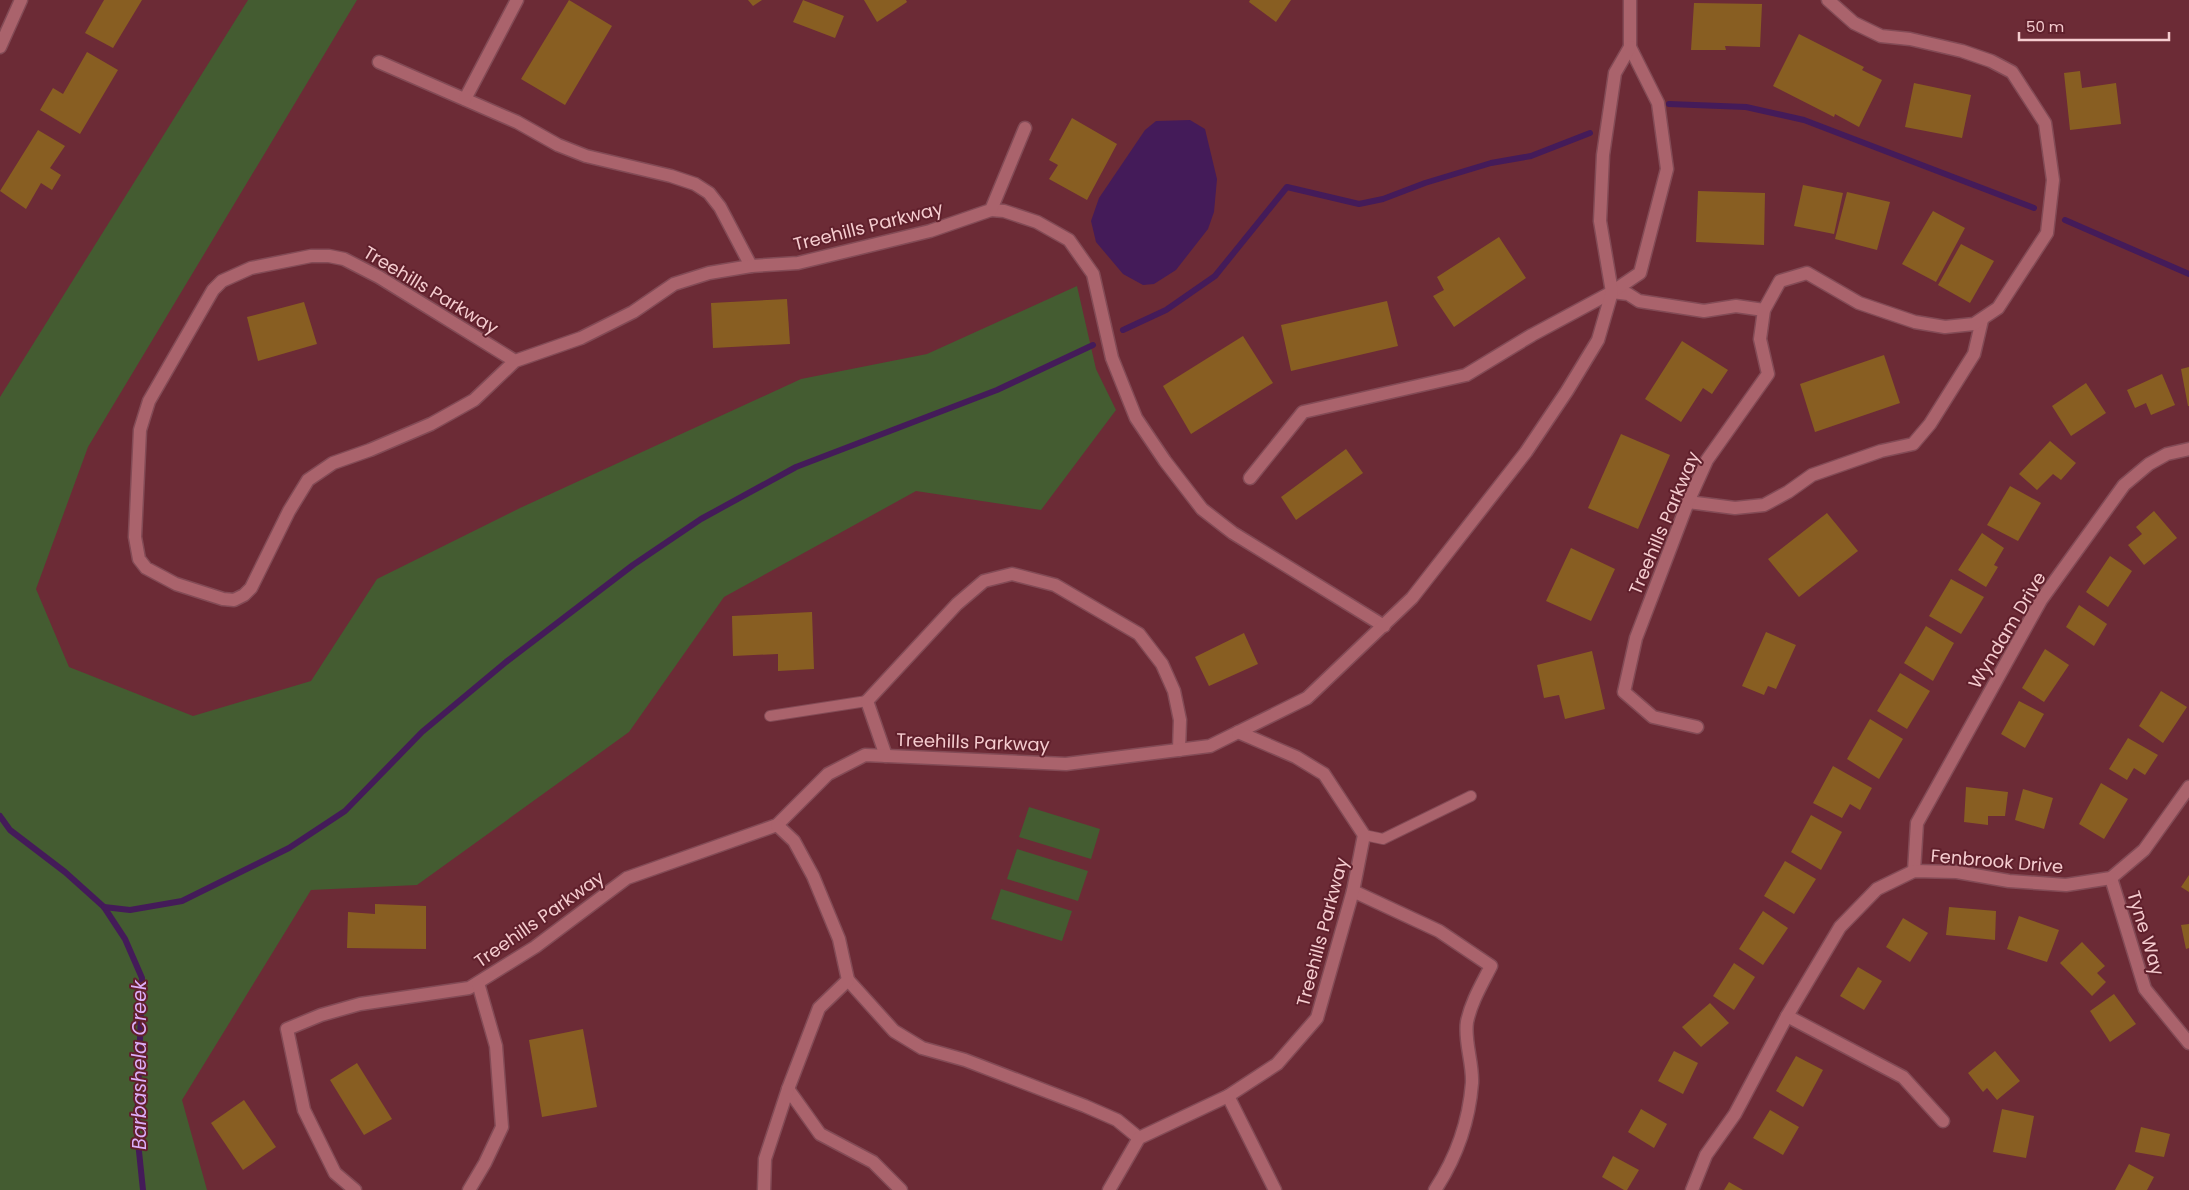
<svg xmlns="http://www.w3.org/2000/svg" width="2189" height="1190" viewBox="0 0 2189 1190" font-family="Poppins,sans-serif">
<rect width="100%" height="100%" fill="#6c2b36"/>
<g fill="#445c31">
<polygon points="248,0 357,0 88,447 36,589 69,667 193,716 311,681 377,579 520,508 801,379 927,354 1077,286 1096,369 1116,410 1041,510 916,491 724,597 629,732 417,885 311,890 182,1100 207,1190 0,1190 0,397"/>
<polygon points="1029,807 1100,829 1091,859 1019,837"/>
<polygon points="1017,849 1088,871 1078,901 1007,879"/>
<polygon points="1001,889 1072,911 1062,941 991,919"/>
</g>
<polygon fill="#441b59" points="1190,120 1205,129 1217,179 1214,212 1208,229 1176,270 1154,284 1143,285 1123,274 1096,242 1091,221 1099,198 1145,130 1156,121"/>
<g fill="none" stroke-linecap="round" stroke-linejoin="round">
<g stroke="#441b59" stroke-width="6">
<polyline points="1669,104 1746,107 1804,120 2034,208"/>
<polyline points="2065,220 2189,274"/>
<polyline points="1123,330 1166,310 1215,276 1287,187 1359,204 1383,199 1425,183 1491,163 1531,156 1590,133"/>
<polyline points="0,816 10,830 65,872 104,907 125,939 142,978 137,1132 143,1190"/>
<polyline points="104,907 130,910 182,901 289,848 345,811 422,732 506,662 633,565 701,519 796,467 997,390 1093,345"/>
</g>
</g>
<g fill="#885e22">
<polygon points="104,0 142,0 113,48 85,33"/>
<polygon points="569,0 612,26 565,105 521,79"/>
<polygon points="748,0 762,0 753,6"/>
<polygon points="803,0 844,16 835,38 793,22"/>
<polygon points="864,0 906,0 907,2 877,22"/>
<polygon points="1250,0 1291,0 1276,22 1249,2"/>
<polygon points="1694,3 1762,4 1760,47 1725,46 1726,50 1691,50"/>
<polygon points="1799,34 1864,67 1862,70 1882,80 1859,127 1835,114 1834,117 1773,86"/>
<polygon points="87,52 118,70 80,134 40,110 53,88 63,94"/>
<polygon points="2080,71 2082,88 2116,83 2121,124 2070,130 2064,73"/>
<polygon points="1914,83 1971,95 1962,138 1905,127"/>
<polygon points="1072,118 1117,144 1087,200 1049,179 1058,165 1049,160"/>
<polygon points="38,130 65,146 50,168 61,175 52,190 41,183 26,209 0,191"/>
<polygon points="1803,185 1843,193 1834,234 1794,226"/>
<polygon points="1698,191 1765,193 1764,245 1696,242"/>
<polygon points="1847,192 1890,202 1877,250 1835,239"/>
<polygon points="1933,211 1965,228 1936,282 1902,264"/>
<polygon points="1499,237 1526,278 1454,327 1433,296 1444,290 1437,277"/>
<polygon points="1961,244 1994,261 1970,303 1938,285"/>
<polygon points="787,299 790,344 713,348 711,303"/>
<polygon points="1387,301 1398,346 1291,371 1281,325"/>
<polygon points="304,302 317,344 258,361 247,317"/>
<polygon points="1243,336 1273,383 1191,434 1163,386"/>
<polygon points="1682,341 1728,370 1712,394 1703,388 1681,422 1645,399"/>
<polygon points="1884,355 1900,403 1815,432 1800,384"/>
<polygon points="2189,367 2189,406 2188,406 2181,369"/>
<polygon points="2162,374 2175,405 2151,415 2146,403 2135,408 2127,390"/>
<polygon points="2086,383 2106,413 2071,436 2052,406"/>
<polygon points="1621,434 1670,455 1638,529 1588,508"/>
<polygon points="2050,441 2076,463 2061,480 2053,474 2037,490 2019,474"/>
<polygon points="1346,449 1363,473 1296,520 1281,497"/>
<polygon points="2010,486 2041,503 2018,541 1987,525"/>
<polygon points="2154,511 2177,538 2144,565 2128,545 2142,534 2136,527"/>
<polygon points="1827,513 1858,551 1799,597 1768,559"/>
<polygon points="1982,533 2004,548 1994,565 1998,567 1986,587 1958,570"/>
<polygon points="1571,548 1615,569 1591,621 1546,601"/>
<polygon points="2110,556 2132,571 2108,607 2086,592"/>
<polygon points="1951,579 1984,597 1961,634 1929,616"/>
<polygon points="2079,605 2107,624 2094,646 2066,627"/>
<polygon points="812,612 814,669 778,671 778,654 733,656 732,616"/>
<polygon points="1926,626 1954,643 1933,681 1904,663"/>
<polygon points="1766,632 1796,645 1776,689 1768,686 1764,695 1742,686"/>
<polygon points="1244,633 1258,664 1209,686 1195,657"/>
<polygon points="2045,649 2069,665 2044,702 2022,688"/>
<polygon points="1592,651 1605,709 1565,719 1559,695 1544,698 1537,665"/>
<polygon points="1900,673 1930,691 1907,729 1877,711"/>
<polygon points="2161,691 2187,707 2163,743 2139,726"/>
<polygon points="2019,701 2044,714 2025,748 2001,734"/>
<polygon points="1870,719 1903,739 1879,779 1847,759"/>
<polygon points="2128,738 2158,755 2145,775 2134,768 2127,780 2109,769"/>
<polygon points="1833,766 1872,788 1860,810 1850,804 1842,818 1813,803"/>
<polygon points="2101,783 2128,799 2104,839 2079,824"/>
<polygon points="1966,787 2008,792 2005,816 1988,816 1988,825 1964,822"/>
<polygon points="2023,789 2053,798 2044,829 2015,820"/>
<polygon points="1811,815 1842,832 1821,870 1791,852"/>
<polygon points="1785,861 1816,879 1794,914 1764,896"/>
<polygon points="2189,875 2189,892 2181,887"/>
<polygon points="375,904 426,906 426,949 347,948 348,912 375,914"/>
<polygon points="1949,907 1996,911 1995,940 1946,935"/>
<polygon points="1763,911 1788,928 1763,965 1739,949"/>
<polygon points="2019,916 2059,930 2047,962 2007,949"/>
<polygon points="1903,918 1928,933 1910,962 1886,947"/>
<polygon points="2189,924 2189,948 2186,949 2181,925"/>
<polygon points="2082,942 2105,966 2097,973 2106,982 2092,996 2060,963"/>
<polygon points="1734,963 1755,977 1734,1010 1713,996"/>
<polygon points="1858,967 1882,981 1864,1010 1840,996"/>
<polygon points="2114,994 2136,1024 2110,1042 2090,1011"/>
<polygon points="1710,1003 1729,1023 1701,1047 1682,1027"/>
<polygon points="583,1029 597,1107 542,1117 529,1040"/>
<polygon points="1674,1051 1698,1063 1683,1094 1658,1081"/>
<polygon points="1995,1051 2020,1081 1997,1100 1987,1088 1983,1092 1968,1073"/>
<polygon points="1796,1056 1823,1070 1803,1107 1776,1091"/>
<polygon points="357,1063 392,1119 364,1135 330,1080"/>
<polygon points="244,1100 276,1147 243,1170 211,1123"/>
<polygon points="1641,1109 1667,1124 1654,1148 1628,1132"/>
<polygon points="2002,1109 2034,1116 2026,1158 1993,1152"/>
<polygon points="1770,1110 1799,1127 1783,1155 1753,1138"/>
<polygon points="2141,1127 2170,1134 2164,1157 2135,1152"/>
<polygon points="1613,1156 1639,1170 1627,1190 1624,1190 1602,1177"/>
<polygon points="2129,1164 2154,1177 2147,1190 2115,1190"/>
<polygon points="1729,1182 1743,1190 1724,1190"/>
</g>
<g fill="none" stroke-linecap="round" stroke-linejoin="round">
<g stroke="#834b56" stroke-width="12">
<g id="service">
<polyline points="770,716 867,701"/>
<polyline points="1364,835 1383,839 1471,796"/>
</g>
</g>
<g stroke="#834b56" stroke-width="15">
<g id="minor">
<polyline points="0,47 21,0"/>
<polyline points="379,62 517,122 558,145 586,156 671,176 695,184 709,193 720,207 751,266"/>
<polyline points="465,99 517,0"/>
<polyline points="991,210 1004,211 1037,222 1069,240 1093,274 1112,358 1136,418 1165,461 1202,509 1233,533 1384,626"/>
<polyline points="1612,292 1628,294 1639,301 1704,311 1736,306 1764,310"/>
<polyline points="515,361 379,277 344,259 329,256 311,256 251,268 222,281 213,290 149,401 144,417 140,430 135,537 139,559 146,568 176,584 223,599 234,600 244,595 251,588 289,511 308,480 333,463 370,450 431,424 474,400 515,361 581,338 633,312 674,284 709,273 751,266 798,263 930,231 991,210 1025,128"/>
<polyline points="1250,478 1303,412 1466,375 1532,335 1612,292 1640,273 1667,169 1658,103 1630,47 1630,0"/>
<polyline points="1688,502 1735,508 1764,505 1788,492 1812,475 1881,451 1913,444 1930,424 1974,354 1982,320"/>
<polyline points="1697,727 1653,717 1624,692 1636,638 1688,502 1707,460 1768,374 1760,339 1764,310 1780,281 1807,273 1859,303 1915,322 1945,327 1974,324 1998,308 2047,233 2053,180 2045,123 2012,72 1991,61 1962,51 1910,39 1881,36 1854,23 1828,0"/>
<polyline points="886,756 867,701 957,604 984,581 1012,574 1055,585 1139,634 1162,664 1174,691 1180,720 1179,750"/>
<polyline points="1914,871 1917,823 2041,600 2124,485 2149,464 2167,454 2189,449"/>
<polyline points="2111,878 2145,989 2189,1043"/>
<path d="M1353 891 1439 931 1491 966C1482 984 1471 1002 1467 1022 1464 1041 1473 1063 1472 1083 1469 1122 1456 1158 1435 1190"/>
<polyline points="848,980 894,1031 922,1048 965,1060 1085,1106 1117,1120 1139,1138"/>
<polyline points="1787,1016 1903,1077 1943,1121"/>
<polyline points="788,1089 820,1134 873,1162 901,1190"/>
<polyline points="1228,1096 1275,1190"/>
<polyline points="355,1190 335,1173 304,1110 287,1029 321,1015 360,1004 469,988 535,947 627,878 777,825 828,774 865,755 1066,764 1210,746 1307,698 1412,598 1526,452 1567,391 1598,340 1612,292 1600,221 1603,155 1615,73 1630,47"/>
<polyline points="469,1190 485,1163 502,1127 496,1046 478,983"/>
<polyline points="764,1190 765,1159 788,1089 819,1008 848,980 839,939 813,876 794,841 777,825"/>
<polyline points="1109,1190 1139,1138 1228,1096 1277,1064 1317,1018 1353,891 1364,835 1324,774 1296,757 1238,732"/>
<polyline points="1692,1190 1706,1155 1735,1114 1787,1016 1840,927 1877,889 1914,871 1957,872 2009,881 2066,885 2111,878 2144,850 2189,787"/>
</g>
</g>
<use href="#service" stroke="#aa636c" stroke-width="10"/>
<use href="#minor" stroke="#aa636c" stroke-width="12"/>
</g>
<g text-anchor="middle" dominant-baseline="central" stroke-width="4" stroke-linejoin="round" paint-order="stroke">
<g font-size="18" fill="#f5cccf" stroke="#60202c">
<text transform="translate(868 226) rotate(-14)">Treehills Parkway</text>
<text transform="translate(431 290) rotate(31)">Treehills Parkway</text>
<text transform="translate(1664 523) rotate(-67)">Treehills Parkway</text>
<text transform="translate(2007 630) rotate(-59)">Wyndam Drive</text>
<text transform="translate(973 742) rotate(2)">Treehills Parkway</text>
<text transform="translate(1997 861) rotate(5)">Fenbrook Drive</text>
<text transform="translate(539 919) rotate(-35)">Treehills Parkway</text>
<text transform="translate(1322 932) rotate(-75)">Treehills Parkway</text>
<text transform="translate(2146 933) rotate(73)">Tyne Way</text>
</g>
<g font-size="19" font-style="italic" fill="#ddaef9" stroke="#60202c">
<text transform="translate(139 1065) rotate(-90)">Barbashela Creek</text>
</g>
</g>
<path d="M2019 32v8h150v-8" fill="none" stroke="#f5cccf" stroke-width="2.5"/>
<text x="2026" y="32" font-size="15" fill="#f5cccf" stroke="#60202c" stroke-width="4" paint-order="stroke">50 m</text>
</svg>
